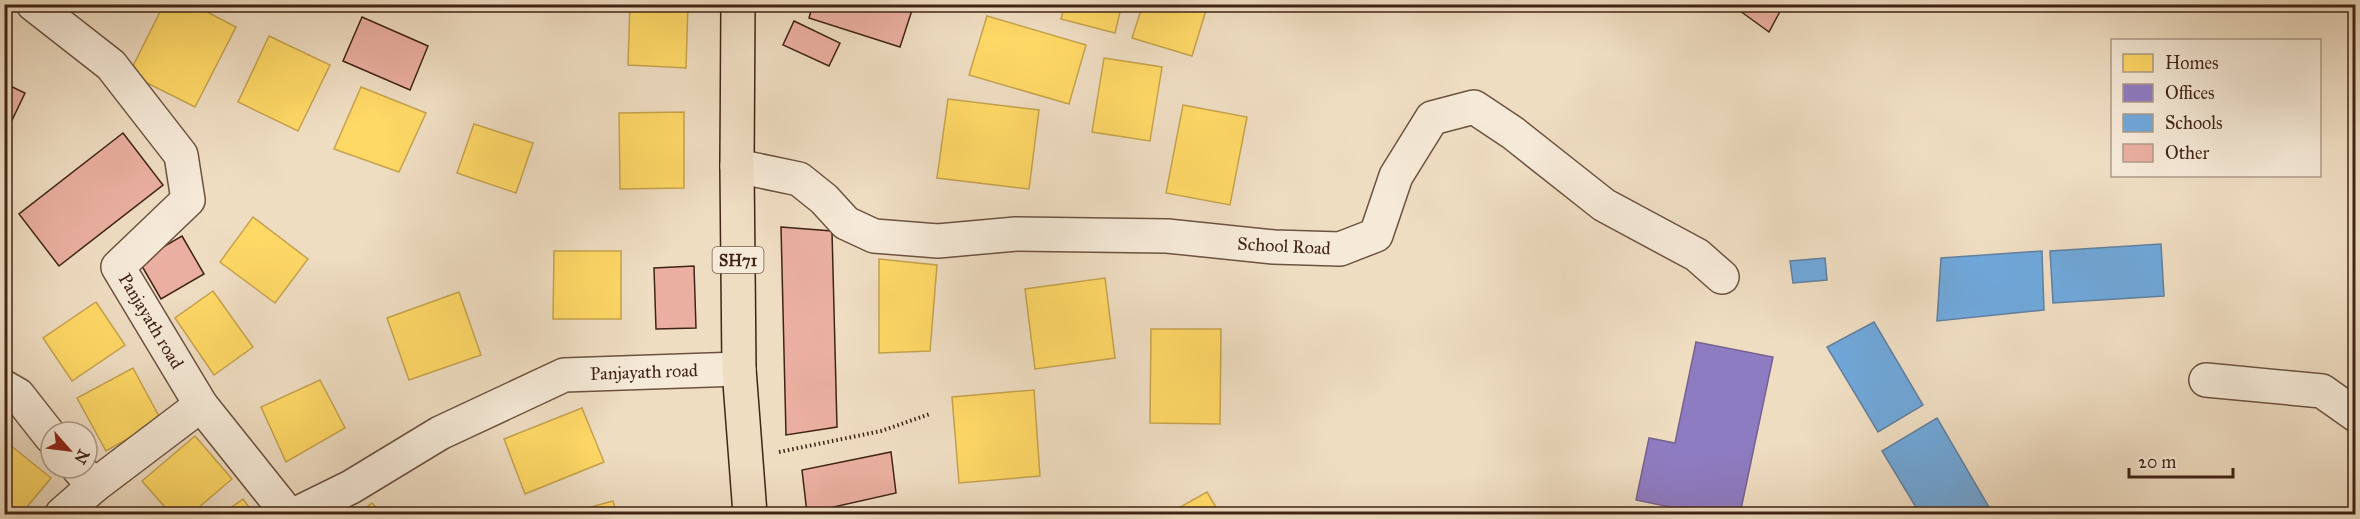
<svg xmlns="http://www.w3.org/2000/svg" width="2360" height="519" viewBox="0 0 2360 519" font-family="'IM FELL Great Primer',serif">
<rect width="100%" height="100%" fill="#efddc2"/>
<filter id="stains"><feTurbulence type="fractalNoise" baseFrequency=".00333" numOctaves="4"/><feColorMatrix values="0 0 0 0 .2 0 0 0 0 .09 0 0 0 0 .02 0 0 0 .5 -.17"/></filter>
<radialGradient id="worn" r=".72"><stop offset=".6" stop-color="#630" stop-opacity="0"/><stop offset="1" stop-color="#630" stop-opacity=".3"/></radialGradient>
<g fill="#ffd966" stroke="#c6a34e" stroke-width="1.5">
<polygon points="164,4 192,4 236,27 195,107 129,74"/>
<polygon points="630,4 688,4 686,68 628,65"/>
<polygon points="1065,4 1122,4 1115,33 1061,19"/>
<polygon points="1143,4 1208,4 1192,56 1132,38"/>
<polygon points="987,16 1086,45 1069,104 969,75"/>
<polygon points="269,36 330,65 298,131 238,102"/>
<polygon points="1104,58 1162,67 1150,141 1092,132"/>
<polygon points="361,87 426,113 399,172 334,149"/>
<polygon points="948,99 1039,110 1029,189 937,178"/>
<polygon points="1183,105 1247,117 1230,205 1166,193"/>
<polygon points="684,112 684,188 620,189 619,113"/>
<polygon points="474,124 533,143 516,193 457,173"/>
<polygon points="253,217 308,259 275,303 220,262"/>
<polygon points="554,251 621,251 621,319 553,319"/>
<polygon points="879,259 937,265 930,351 879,353"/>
<polygon points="1105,278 1115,358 1035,369 1025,289"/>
<polygon points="213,291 253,347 214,375 175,318"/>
<polygon points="459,292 481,355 409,380 387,318"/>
<polygon points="96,302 125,345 72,381 43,338"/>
<polygon points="1151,329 1221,329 1220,424 1150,423"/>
<polygon points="133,368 161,420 106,451 77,398"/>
<polygon points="320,380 345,428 286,462 261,407"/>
<polygon points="1034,390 1040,476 959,483 952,397"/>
<polygon points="582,408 604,462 525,494 504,439"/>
<polygon points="195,436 232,479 191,514 171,514 142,481"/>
<polygon points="4,440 51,478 21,514 16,514 4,506"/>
<polygon points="1207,492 1220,514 1168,514"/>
<polygon points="243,499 254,514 222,514"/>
<polygon points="613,501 617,514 565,514"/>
<polygon points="372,503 382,514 357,514"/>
<polygon points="924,510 925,514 887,514"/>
</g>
<polygon fill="#8e7cc3" stroke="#77628f" stroke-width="1.5" points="1696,342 1773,357 1740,514 1704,514 1636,500 1649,438 1675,443"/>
<g fill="#6fa8dc" stroke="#6180a0" stroke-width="1.5">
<polygon points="2161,244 2164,296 2053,303 2050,251"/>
<polygon points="2042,251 2044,310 1937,321 1941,258"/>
<polygon points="1825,258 1827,280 1793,283 1790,261"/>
<polygon points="1874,322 1923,405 1878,432 1827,347"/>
<polygon points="1937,418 1993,514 1920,514 1882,451"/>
</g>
<g fill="#eaafa0" stroke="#402415" stroke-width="1.5">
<polygon points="813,4 914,4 900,47 809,18"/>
<polygon points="1737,4 1784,4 1769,32 1736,8"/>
<polygon points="362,17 428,46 410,90 343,61"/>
<polygon points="794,21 840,43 829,66 783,45"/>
<polygon points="4,83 25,93 4,137"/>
<polygon points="123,133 163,185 59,266 19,214"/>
<polygon points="781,227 832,231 837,427 786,435"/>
<polygon points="182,236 204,274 161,299 139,261"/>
<polygon points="694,266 696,328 656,329 654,268"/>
<polygon points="891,452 896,493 807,513 802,470"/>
</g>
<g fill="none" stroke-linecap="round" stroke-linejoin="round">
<g stroke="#6c5240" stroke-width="36">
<g id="minor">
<polyline points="33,4 111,65 181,155 188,200 118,267 201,405 288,514"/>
<polyline points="737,166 799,179 824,199 846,223 874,236 938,241 1016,234 1167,236 1274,247 1340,249 1376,235 1396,176 1432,118 1474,107 1513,133 1604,205 1697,255 1722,277"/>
<polyline points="2206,380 2322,391 2356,415"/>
<polyline points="4,387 18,395 51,437"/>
<polyline points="78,468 94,486 201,405"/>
<polyline points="62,514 94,486"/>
<polyline points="296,514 351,487 440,433 564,375 739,369"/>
</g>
</g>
<g stroke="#402415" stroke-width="36">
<polyline id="major" points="738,4 737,166 739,369 750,514"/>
</g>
<polyline stroke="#402415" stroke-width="4" stroke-dasharray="1.5 3" stroke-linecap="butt" points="779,452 881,431 930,414"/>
<use href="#minor" stroke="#f5e9d7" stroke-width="33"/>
<use href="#major" stroke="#efddc2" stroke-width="33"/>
</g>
<g text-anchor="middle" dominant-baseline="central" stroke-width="6" stroke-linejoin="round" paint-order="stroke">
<rect fill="#f5e9d7" stroke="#765f4f" stroke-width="1.5" x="712.5" y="247" width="51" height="26" rx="4.5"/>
<g font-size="16" font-weight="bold" fill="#402415">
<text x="738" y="260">SH71</text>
</g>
<g font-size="18" fill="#402415" stroke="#f5e9d7">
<text transform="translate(1284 246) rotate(3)">School Road</text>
<text transform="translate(151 321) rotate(59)">Panjayath road</text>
<text transform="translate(644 372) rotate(-2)">Panjayath road</text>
</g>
</g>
<rect width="2360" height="519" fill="none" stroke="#efddc2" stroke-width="24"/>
<rect x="6" y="6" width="2348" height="507" fill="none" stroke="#402415" stroke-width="3"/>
<rect x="12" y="12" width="2336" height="495" fill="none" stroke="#402415" stroke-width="1.5"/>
<rect x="2111" y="39" width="210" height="138" fill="#f5e9d7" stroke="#ad9a89" stroke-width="1.5"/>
<rect x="2123" y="54" width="30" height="18" fill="#ffd966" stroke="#ad9a89" stroke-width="1.5"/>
<text x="2165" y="69" font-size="18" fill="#402415">Homes</text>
<rect x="2123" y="84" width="30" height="18" fill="#8e7cc3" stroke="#ad9a89" stroke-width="1.5"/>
<text x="2165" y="99" font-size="18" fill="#402415">Offices</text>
<rect x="2123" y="114" width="30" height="18" fill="#6fa8dc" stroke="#ad9a89" stroke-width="1.5"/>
<text x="2165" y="129" font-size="18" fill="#402415">Schools</text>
<rect x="2123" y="144" width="30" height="18" fill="#eaafa0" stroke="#ad9a89" stroke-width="1.5"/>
<text x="2165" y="159" font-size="18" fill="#402415">Other</text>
<g transform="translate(69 450) rotate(118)"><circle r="28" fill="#f5e9d7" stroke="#ad9a89" stroke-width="1.5"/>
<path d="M0-4.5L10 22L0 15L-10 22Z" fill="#8f2418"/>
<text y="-9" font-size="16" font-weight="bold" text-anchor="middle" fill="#402415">N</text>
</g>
<path d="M2129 468v9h104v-9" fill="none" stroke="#402415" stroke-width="3"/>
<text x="2138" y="468" font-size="18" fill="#402415" stroke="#f5e9d7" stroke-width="4.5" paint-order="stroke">20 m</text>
<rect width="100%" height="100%" filter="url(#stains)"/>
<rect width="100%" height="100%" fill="url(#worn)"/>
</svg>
